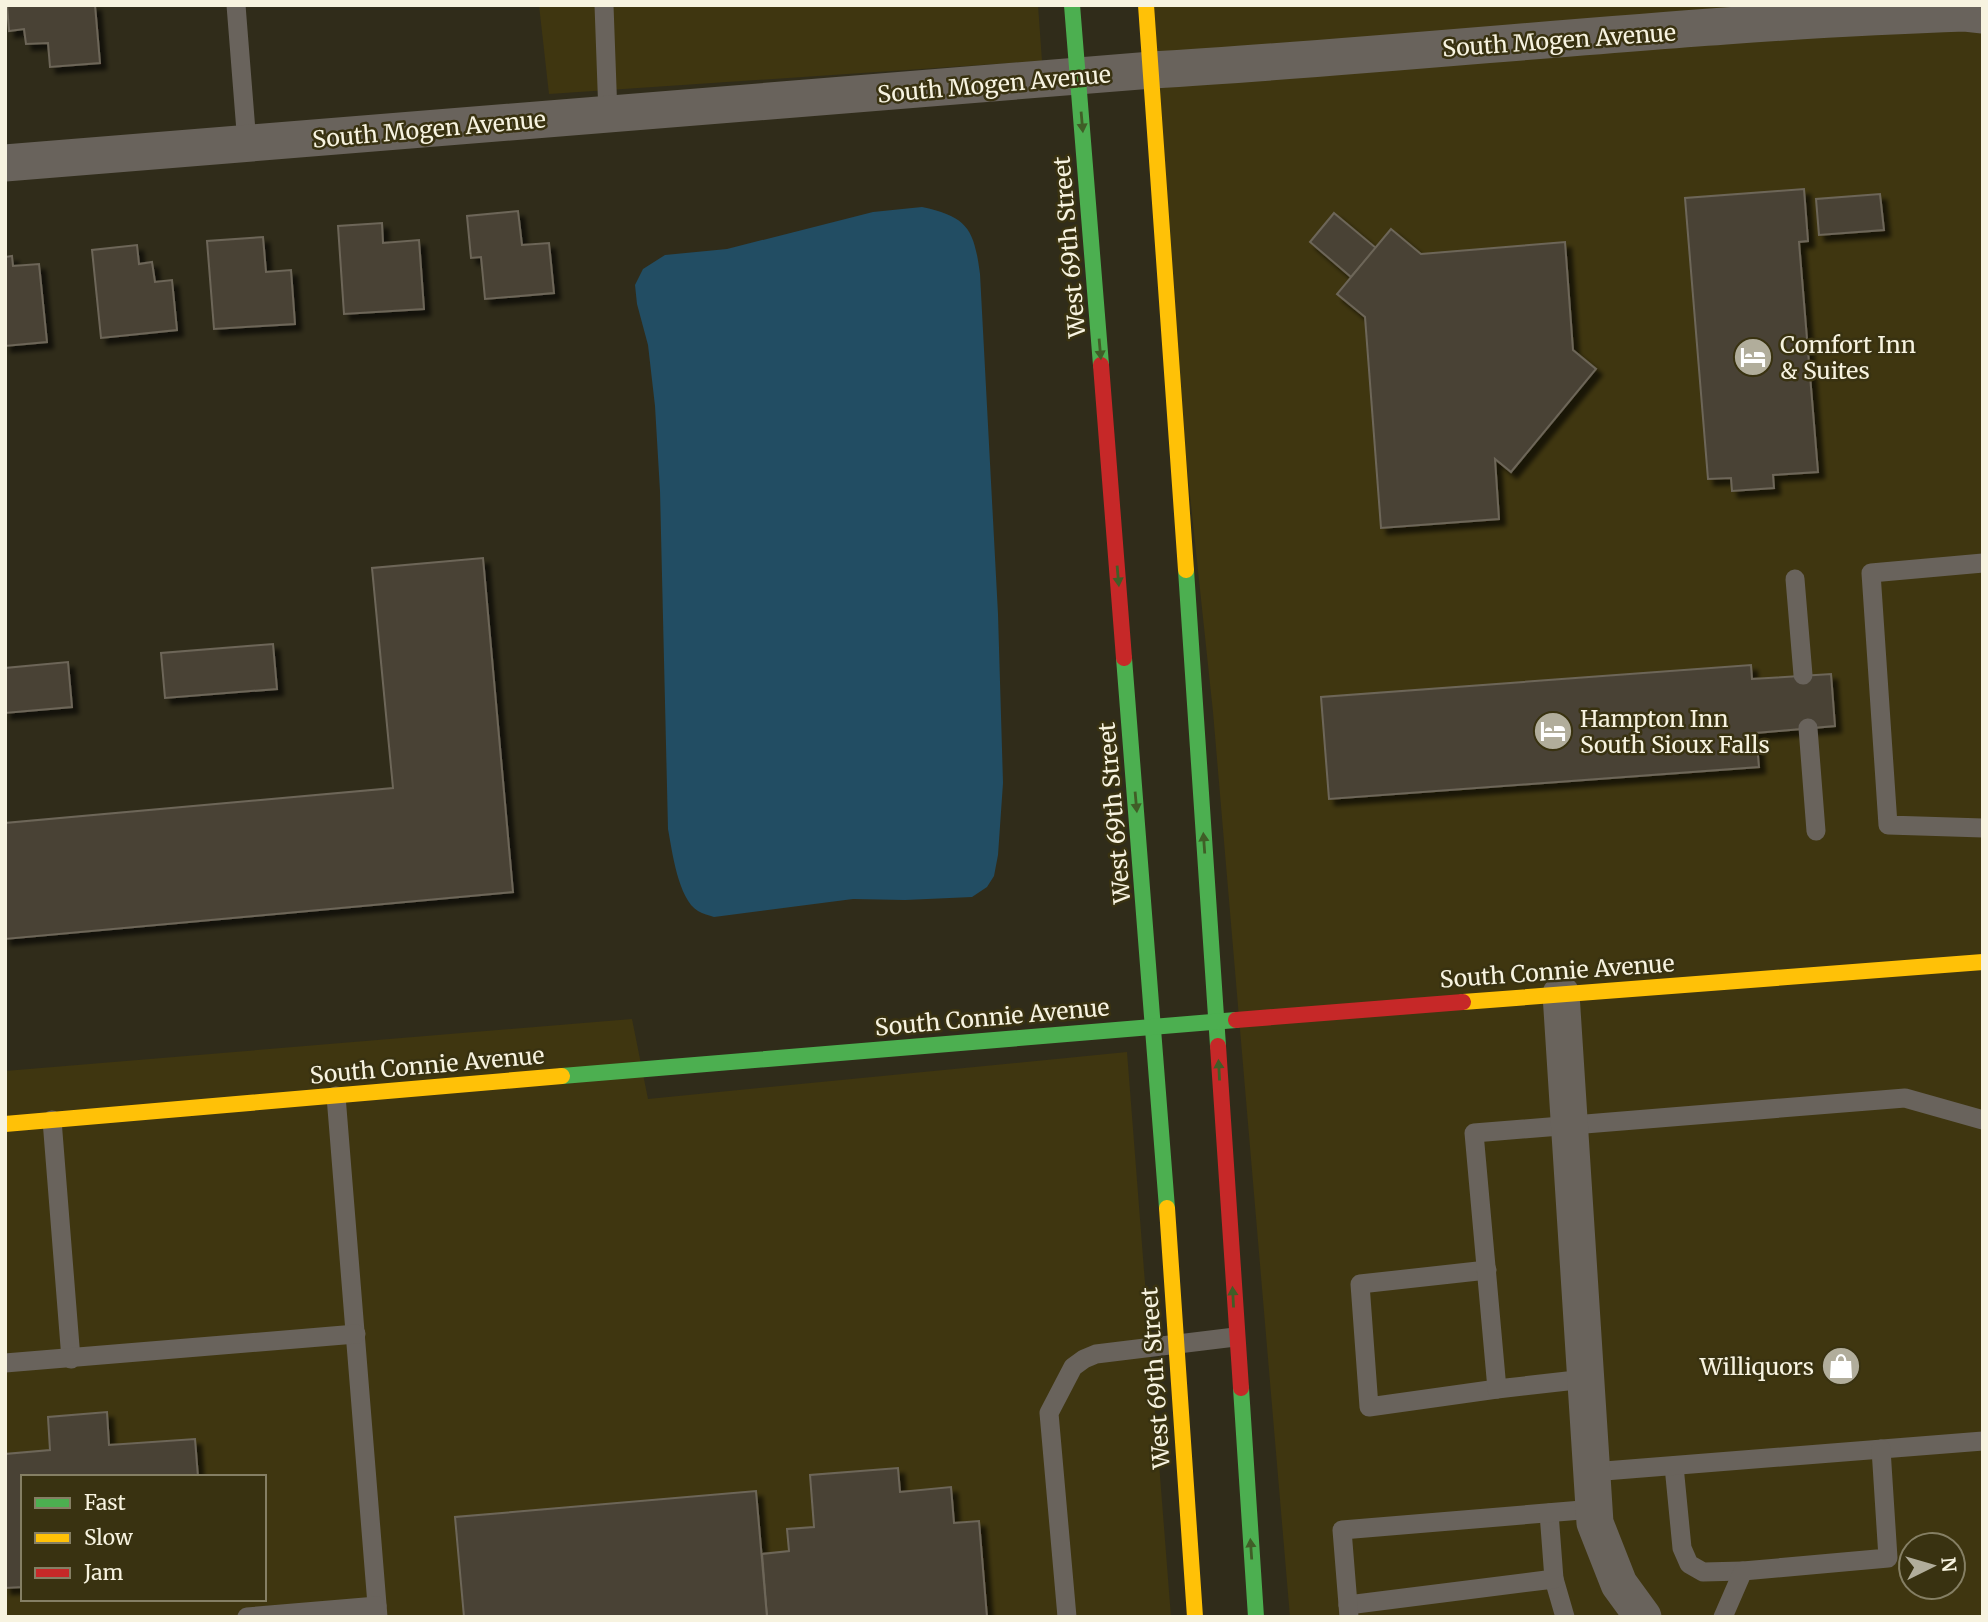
<svg xmlns="http://www.w3.org/2000/svg" width="1988" height="1622" viewBox="0 0 1988 1622" font-family="Merriweather,serif">
<defs>
<filter id="shadow"><feDropShadow dx="6" dy="6" stdDeviation="2" flood-color="#0009"/></filter>
</defs>
<rect width="100%" height="100%" fill="#302c1a"/>
<g fill="#3f3610" fill-rule="evenodd">
<polygon points="539,5 1038,5 1042,61 549,94"/>
<path d="M1138 5H1983V1617H1290L1213 712ZM1911 1545H1953V1587H1911Z"/>
<path d="M632 1019 648 1099 1127 1052 1171 1617H5V1071ZM23 1477H264V1599H23Z"/>
</g>
<path fill="#224d63" d="M922 207C968 217 974 229 980 274L998 614 1003 783 998 855 994 876 987 887 972 897 905 900 853 899 714 917C709 915 703 914 698 911 678 899 672 850 668 829L660 491 655 406 648 345 637 304 635 285 643 269 665 255 727 249 873 212Z"/>
<g fill="#4a4336" stroke="#6d6659" stroke-width="2" filter="url(#shadow)">
<polygon points="7,5 95,5 100,63 50,67 48,43 26,44 24,29 9,31"/>
<polygon points="1804,189 1808,241 1799,242 1818,472 1773,475 1774,488 1732,491 1731,478 1708,479 1685,198"/>
<polygon points="1880,194 1884,230 1819,235 1816,199"/>
<polygon points="518,211 522,245 549,243 554,293 485,299 481,257 471,258 467,216"/>
<polygon points="1334,213 1376,248 1351,277 1310,242"/>
<polygon points="382,223 383,243 419,240 424,309 344,314 338,226"/>
<polygon points="1391,229 1421,254 1565,242 1573,350 1596,369 1511,472 1495,459 1499,519 1381,528 1365,317 1337,294"/>
<polygon points="263,237 266,272 291,270 295,324 214,329 207,241"/>
<polygon points="137,245 139,264 152,262 155,282 172,280 177,330 101,338 92,250"/>
<polygon points="12,256 13,266 39,264 47,342 5,346 5,257"/>
<polygon points="483,558 513,892 5,939 5,823 393,788 372,568"/>
<polygon points="273,644 277,689 165,698 161,653"/>
<polygon points="68,662 72,707 5,713 5,668"/>
<polygon points="1751,665 1752,679 1831,674 1835,726 1756,733 1759,767 1329,799 1321,697"/>
<polygon points="107,1412 109,1445 195,1439 198,1477 23,1477 23,1587 5,1588 5,1454 50,1450 48,1417"/>
<polygon points="898,1468 900,1492 951,1487 954,1523 979,1521 987,1617 767,1617 762,1554 789,1551 787,1529 814,1527 810,1475"/>
<polygon points="756,1491 767,1617 464,1617 455,1517"/>
</g>
<g fill="none" stroke-linecap="round" stroke-linejoin="round">
<g stroke="#69635c" stroke-width="19">
<polyline points="236,5 247,144"/>
<polyline points="604,5 608,115"/>
<polyline points="1983,563 1871,573 1888,825 1983,828"/>
<polyline points="1795,579 1803,675"/>
<polyline points="1808,728 1816,831"/>
<polyline points="336,1096 378,1617"/>
<polyline points="52,1120 71,1359"/>
<polyline points="1487,1270 1360,1284 1369,1407 1497,1389"/>
<polyline points="5,1363 356,1334"/>
<polyline points="1585,1379 1497,1389 1474,1133 1905,1098 1983,1120"/>
<polyline points="1674,1466 1682,1548 1689,1564 1703,1572 1743,1571"/>
<polyline points="1592,1472 1983,1441"/>
<polyline points="1554,1579 1565,1617"/>
<polyline points="1348,1605 1554,1579 1549,1513"/>
<polyline points="247,1617 377,1606"/>
<polyline points="1067,1617 1049,1413 1073,1367 1084,1359 1096,1354 1235,1337"/>
<polyline points="1349,1617 1342,1530 1594,1509"/>
<polyline points="1723,1617 1743,1571 1888,1558 1881,1449"/>
</g>
<g stroke="#69635c" stroke-width="37">
<path d="M5 163 1152 70C1423 54 1694 22 1965 13L1983 15"/>
<polyline points="1561,994 1595,1523 1619,1584 1643,1617"/>
</g>
<g stroke="#4caf50" stroke-width="16">
<polyline points="1072,5 1101,365"/>
<polyline points="1186,570 1218,1046"/>
<polyline points="1124,658 1167,1208"/>
<polyline points="562,1076 1236,1020"/>
<polyline points="1241,1388 1256,1617"/>
</g>
<g stroke="#ffc107" stroke-width="16">
<polyline points="1146,5 1186,570"/>
<polyline points="1463,1002 1983,962"/>
<polyline points="5,1124 562,1076"/>
<polyline points="1167,1208 1195,1617"/>
</g>
<g stroke="#c62828" stroke-width="16">
<polyline points="1101,365 1124,658"/>
<polyline points="1236,1020 1463,1002"/>
<polyline points="1218,1046 1241,1388"/>
</g>
</g>
<defs><path id="oneway-solid" d="M-6-.8H1V-3.2L6.5 0L1 3.2V.8H-6Z" transform="scale(1.75)"/></defs>
<g fill="#405e27">
<use href="#oneway-solid" transform="translate(1082 122) rotate(85)"/>
<use href="#oneway-solid" transform="translate(1100 349) rotate(85)"/>
<use href="#oneway-solid" transform="translate(1118 576) rotate(85)"/>
<use href="#oneway-solid" transform="translate(1136 802) rotate(85)"/>
<use href="#oneway-solid" transform="translate(1204 843) rotate(-94)"/>
<use href="#oneway-solid" transform="translate(1219 1070) rotate(-93)"/>
<use href="#oneway-solid" transform="translate(1233 1297) rotate(-93)"/>
<use href="#oneway-solid" transform="translate(1251 1549) rotate(-94)"/>
</g>
<defs>
<g id="hotel-disc" transform="scale(2.0125)"><circle r="9.5" fill="#b1ad9b" stroke="#393211"/><path d="M-6-4.5h1.5V1H6V5H4.5V3h-9V5H-6ZM-4 0a1.8 1.8 0 1 1 3.6 0ZM.5 0V-2.5h3Q6-2.5 6 0Z" fill="#fff"/></g>
<g id="shop-disc" transform="scale(2.0125)"><circle r="9.5" fill="#b1ad9b" stroke="#393211"/><path d="M-5-2.5h2.3a2.7 3.5 0 0 1 5.4 0H5L5.5 6h-11ZM-1.5-2.5h3a1.5 2.3 0 0 0-3 0Z" fill="#fff"/></g>
</defs>
<g fill-rule="evenodd">
<use href="#hotel-disc" x="1753" y="357"/>
<use href="#hotel-disc" x="1553" y="731"/>
<use href="#shop-disc" x="1841" y="1366"/>
</g>
<g text-anchor="middle" dominant-baseline="central" stroke-width="5" stroke-linejoin="round" paint-order="stroke">
<g font-size="23" fill="#f7f3e0" stroke="#393211">
<text transform="translate(1559 40) rotate(-4)">South Mogen Avenue</text>
<text transform="translate(994 84) rotate(-5)">South Mogen Avenue</text>
<text transform="translate(429 129) rotate(-5)">South Mogen Avenue</text>
<text transform="translate(1069 247) rotate(-95)">West 69th Street</text>
<text transform="translate(1114 813) rotate(-95)">West 69th Street</text>
<text transform="translate(1557 971) rotate(-4)">South Connie Avenue</text>
<text transform="translate(992 1017) rotate(-5)">South Connie Avenue</text>
<text transform="translate(427 1065) rotate(-5)">South Connie Avenue</text>
<text transform="translate(1155 1378) rotate(-94)">West 69th Street</text>
</g>
<g font-size="23" fill="#f7f3e0" stroke="#393211" text-anchor="start">
<text x="1780" y="344">Comfort Inn<tspan x="1780" dy="26">&amp; Suites</tspan></text>
<text x="1580" y="718">Hampton Inn<tspan x="1580" dy="26">South Sioux Falls</tspan></text>
<text x="1814" y="1366" text-anchor="end">Williquors</text>
</g>
</g>
<rect width="1988" height="1622" fill="none" stroke="#f7f3e0" stroke-width="14"/>
<rect x="21" y="1475" width="245" height="126" fill="#393211" stroke="#857f64" stroke-width="2"/>
<rect x="35" y="1498" width="35" height="10" fill="#4caf50" stroke="#857f64" stroke-width="2"/>
<text x="84" y="1510" font-size="21" fill="#f7f3e0">Fast</text>
<rect x="35" y="1533" width="35" height="10" fill="#ffc107" stroke="#857f64" stroke-width="2"/>
<text x="84" y="1545" font-size="21" fill="#f7f3e0">Slow</text>
<rect x="35" y="1568" width="35" height="10" fill="#c62828" stroke="#857f64" stroke-width="2"/>
<text x="84" y="1580" font-size="21" fill="#f7f3e0">Jam</text>
<g transform="translate(1932 1566) rotate(85)"><circle r="33" fill="#393211" stroke="#857f64" stroke-width="2"/>
<path d="M0-5L12 26L0 18L-12 26Z" fill="#b1ad9b"/>
<text y="-10" font-size="19" font-weight="bold" text-anchor="middle" fill="#f7f3e0">N</text>
</g>
</svg>
